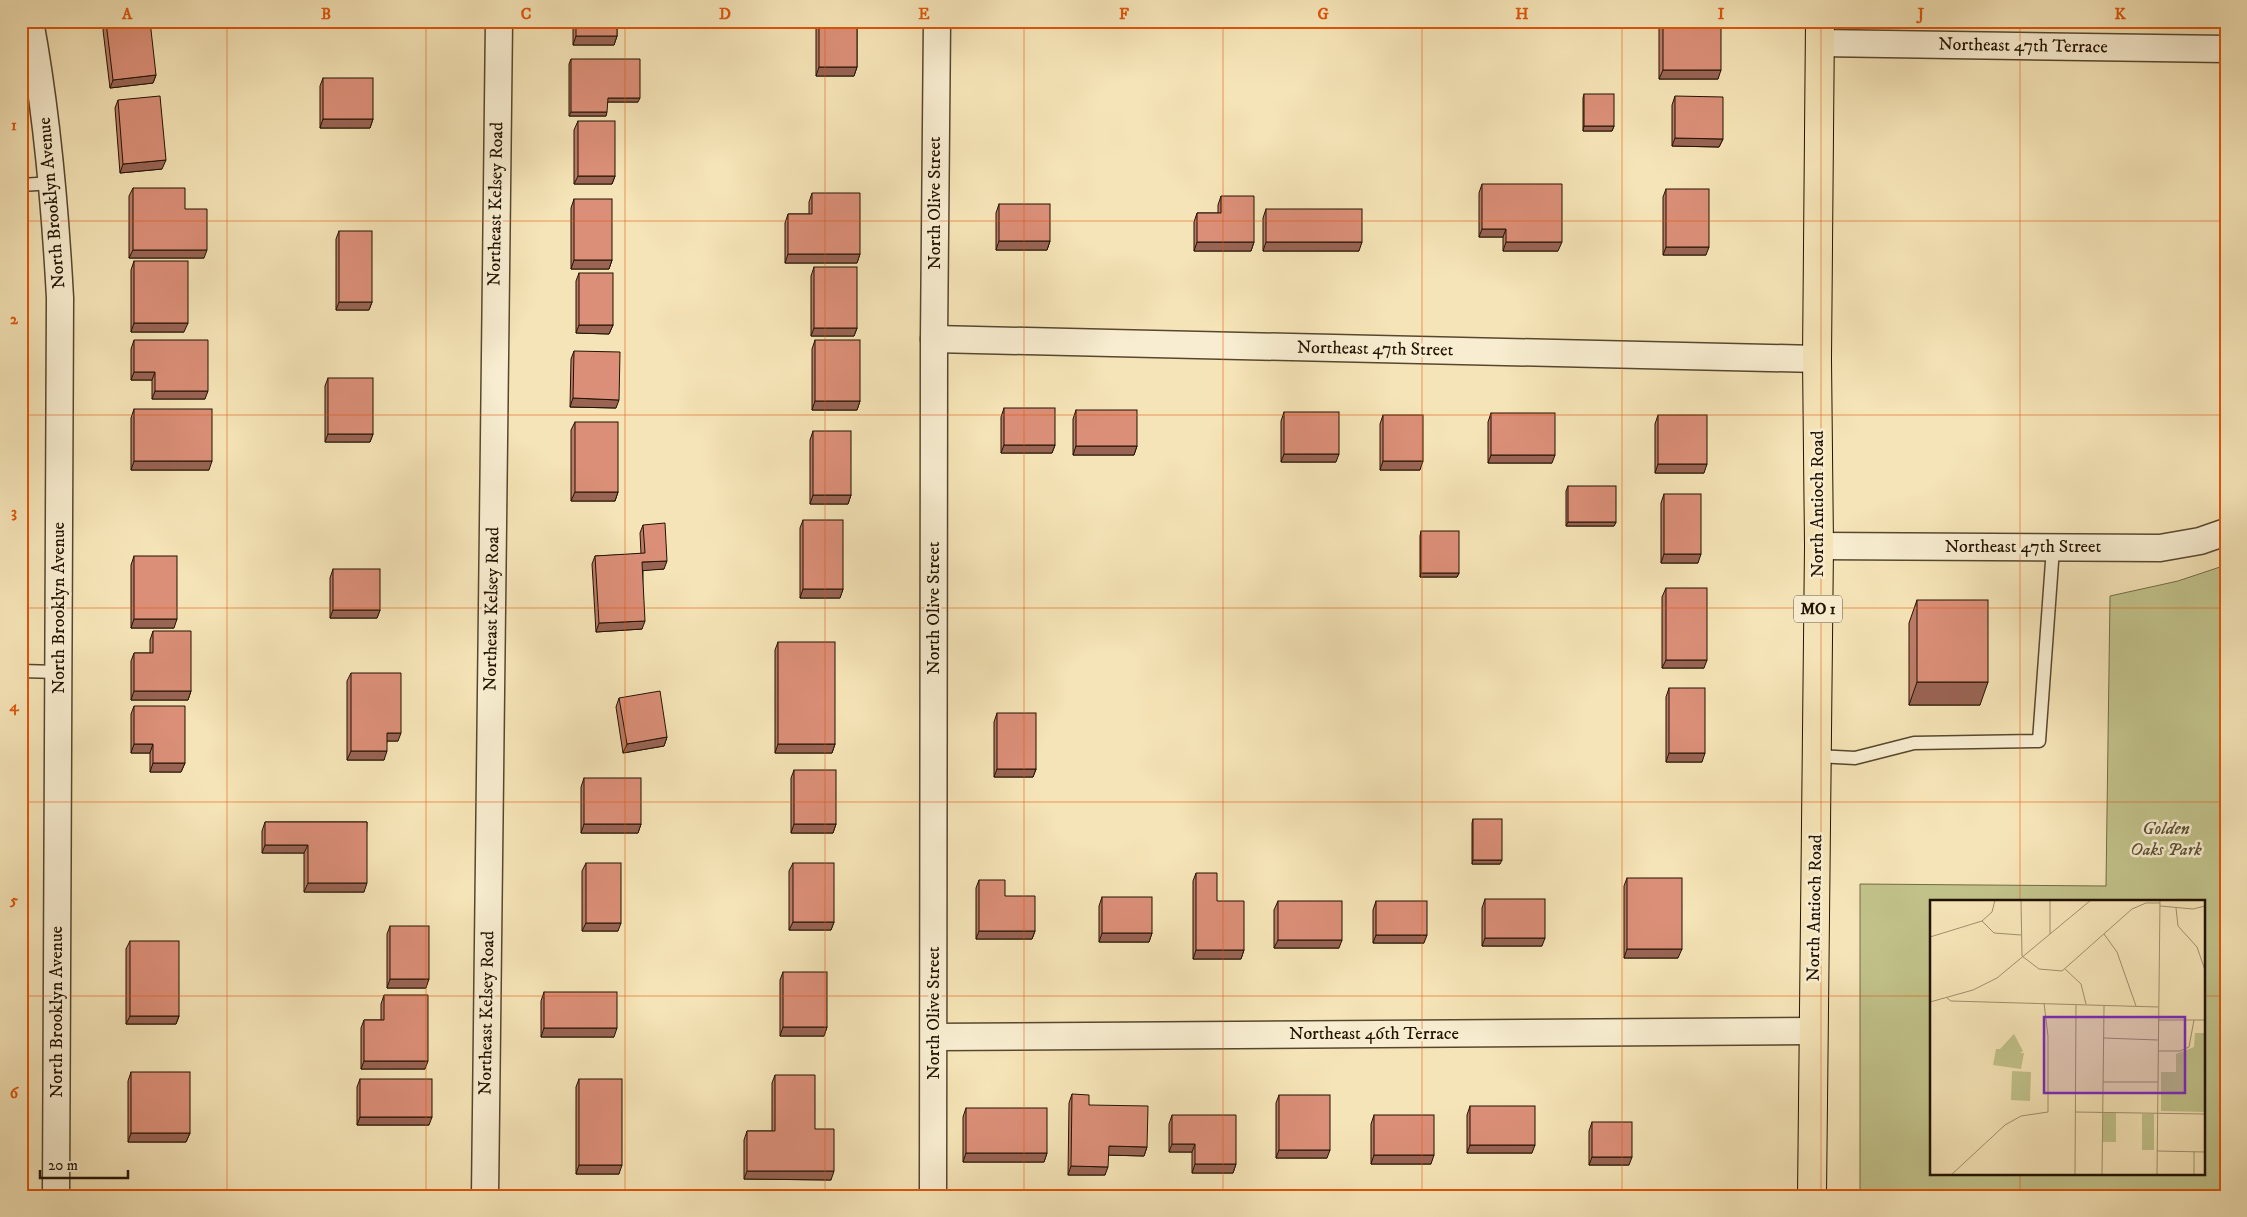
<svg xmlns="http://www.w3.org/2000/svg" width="2247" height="1217" viewBox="0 0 2247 1217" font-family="'IM FELL DW Pica',serif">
<rect width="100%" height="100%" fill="#f5e4b7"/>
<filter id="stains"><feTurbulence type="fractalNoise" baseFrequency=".004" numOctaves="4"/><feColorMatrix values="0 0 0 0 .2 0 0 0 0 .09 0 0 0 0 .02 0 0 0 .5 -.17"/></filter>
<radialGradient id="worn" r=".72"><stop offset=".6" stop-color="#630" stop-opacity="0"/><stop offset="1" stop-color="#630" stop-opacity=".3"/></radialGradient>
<path fill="#c1c28a" stroke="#726a46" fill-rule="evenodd" d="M2226 565V1196H1860V884L2106 886 2110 596 2178 581ZM1931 901H2203V1173H1931Z"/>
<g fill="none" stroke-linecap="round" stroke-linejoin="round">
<g stroke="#57472e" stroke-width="15">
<g id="lane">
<polyline points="21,185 53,183"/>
<polyline points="21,671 58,672"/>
<polyline points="1817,756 1855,758 1914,743 2039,741 2053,548"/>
</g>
</g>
<g stroke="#57472e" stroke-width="29">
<g id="street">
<path d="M30 21C47 113 55 205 60 298L56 1196"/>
<polyline points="1820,43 2226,49"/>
<polyline points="934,339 1817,359"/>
<polyline points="1819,546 2160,548 2200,541 2226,532"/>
<polyline points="934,1037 1813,1031"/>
<polyline points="485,1196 499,21"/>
<polyline points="933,1196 934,339 937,21"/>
</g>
</g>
<g stroke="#221301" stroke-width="30">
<polyline id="primary" points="1812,1196 1819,546 1817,359 1820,21"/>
</g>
<use href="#lane" stroke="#f8edd0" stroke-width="12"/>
<use href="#street" stroke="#f8edd0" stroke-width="26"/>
<use href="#primary" stroke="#f5e4b7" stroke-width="28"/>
</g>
<g fill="#bc7b67" stroke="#221301">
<polygon points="573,21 617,21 617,36 614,45 573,45"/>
<polygon points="816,21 857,21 857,67 854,76 816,76"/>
<polygon points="1659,21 1721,21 1718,79 1659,79"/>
<polygon points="106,22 156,75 153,83 110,88 103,30"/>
<polygon points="571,59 638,102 607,102 606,116 569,116 569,64"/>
<polygon points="323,78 373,119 370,128 320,128 320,86"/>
<polygon points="1584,94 1614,126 1612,131 1583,131 1583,98"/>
<polygon points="1675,96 1723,139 1719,147 1672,146 1672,105"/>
<polygon points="118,100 162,169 120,173 115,108"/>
<polygon points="578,121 615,176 612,184 574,184 574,130"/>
<polygon points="1482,184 1558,251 1503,251 1503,237 1479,237 1479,193"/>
<polygon points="133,188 185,209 204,258 129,258 129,196"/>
<polygon points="1666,189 1706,255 1663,255 1663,197"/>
<polygon points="812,193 860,254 857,263 785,263 785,223 788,214 809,214 809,202"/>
<polygon points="1221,196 1254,242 1251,251 1194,251 1194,222 1197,213 1218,213 1218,205"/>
<polygon points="574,199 612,260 609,269 571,269 571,208"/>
<polygon points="999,204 1050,241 1047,250 996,250 996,213"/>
<polygon points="1266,209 1359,251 1263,251 1263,218"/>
<polygon points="339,231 372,302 369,310 336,310 336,239"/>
<polygon points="134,261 184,332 131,332 131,270"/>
<polygon points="814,267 857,328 854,336 811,336 811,276"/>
<polygon points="579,273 613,325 609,334 576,333 576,281"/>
<polygon points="134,340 205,399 152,399 152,380 131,380 131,349"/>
<polygon points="815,340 860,401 857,410 812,410 812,349"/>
<polygon points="574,351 616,408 570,407 571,359"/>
<polygon points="328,378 373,434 370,442 325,442 325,386"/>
<polygon points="1004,408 1055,445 1052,453 1001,453 1001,417"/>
<polygon points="134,409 209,470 131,470 131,418"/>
<polygon points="1076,410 1137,446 1134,455 1073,455 1073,419"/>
<polygon points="1284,412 1336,462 1281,462 1281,421"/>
<polygon points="1491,413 1552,463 1488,463 1488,422"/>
<polygon points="1383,415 1420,470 1380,470 1380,424"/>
<polygon points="1658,415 1704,473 1655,473 1655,424"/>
<polygon points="575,422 618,492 615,501 571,501 571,430"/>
<polygon points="813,431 851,495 848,504 810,504 810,440"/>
<polygon points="1568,486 1616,522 1614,526 1566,526 1566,491"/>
<polygon points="1664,494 1698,563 1661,563 1661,503"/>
<polygon points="803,520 843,589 840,598 800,598 800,528"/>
<polygon points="643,525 664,569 643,570 642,629 596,632 592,564 595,556 641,554 640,533"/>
<polygon points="1421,531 1459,573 1457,577 1420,577 1420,536"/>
<polygon points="134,556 174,628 131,628 131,565"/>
<polygon points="333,569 380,610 377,618 330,618 330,578"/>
<polygon points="1666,588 1704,668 1662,668 1662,597"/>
<polygon points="1917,600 1980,705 1909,705 1909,623"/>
<polygon points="153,631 191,691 188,700 131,700 131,661 134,653 150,653 150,640"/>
<polygon points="778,642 835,744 832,753 775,753 775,650"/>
<polygon points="351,673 398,741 387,741 384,760 347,760 347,681"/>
<polygon points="1669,688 1702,762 1666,762 1666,697"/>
<polygon points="619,698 667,737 664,746 623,753 616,707"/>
<polygon points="134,706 185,763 181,772 150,772 150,753 131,753 131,714"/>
<polygon points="997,713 1036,769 1033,777 994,777 994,722"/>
<polygon points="794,770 836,824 833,833 791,833 791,778"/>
<polygon points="584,778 641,824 638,833 581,833 581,787"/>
<polygon points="1473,819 1500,864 1472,864 1472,823"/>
<polygon points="265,822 367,822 364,892 304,892 304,853 262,853 262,831"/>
<polygon points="586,863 618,931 582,931 582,871"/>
<polygon points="793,863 834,922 831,930 789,930 789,871"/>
<polygon points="1196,873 1217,901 1244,950 1241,959 1193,959 1193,881"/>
<polygon points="1627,878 1678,958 1624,958 1624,886"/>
<polygon points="979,880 1005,896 1035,931 1032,939 976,939 976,888"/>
<polygon points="1102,897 1152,933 1149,942 1099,942 1099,906"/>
<polygon points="1485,899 1542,946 1482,946 1482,908"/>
<polygon points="1278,901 1339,948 1274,948 1274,910"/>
<polygon points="1376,901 1424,943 1373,943 1373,910"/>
<polygon points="390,926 426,988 387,988 387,934"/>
<polygon points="130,941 179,1016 176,1024 126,1024 126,949"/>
<polygon points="783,972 827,1027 824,1036 780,1036 780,980"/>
<polygon points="544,992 614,1037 541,1037 541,1001"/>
<polygon points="384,995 425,1069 361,1069 361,1028 364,1020 381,1020 381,1004"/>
<polygon points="131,1072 190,1133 186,1142 128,1142 128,1081"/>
<polygon points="775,1075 815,1129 831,1180 744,1179 744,1140 747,1131 772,1131 772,1083"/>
<polygon points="360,1079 429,1125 357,1125 357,1087"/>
<polygon points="579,1079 619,1174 576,1174 576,1087"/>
<polygon points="1072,1094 1089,1105 1147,1147 1144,1156 1108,1155 1105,1175 1068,1175 1069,1103"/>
<polygon points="1279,1095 1327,1158 1276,1158 1276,1103"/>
<polygon points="1470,1106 1532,1153 1467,1153 1467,1115"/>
<polygon points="966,1108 1047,1153 1044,1162 963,1162 963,1117"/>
<polygon points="1172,1115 1236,1164 1233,1173 1192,1173 1192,1152 1169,1152 1169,1124"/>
<polygon points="1374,1115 1431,1164 1371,1164 1371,1124"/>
<polygon points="1592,1122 1629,1165 1589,1165 1589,1131"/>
</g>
<g fill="#996454" stroke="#221301">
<polygon points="576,36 617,36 614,45 573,45"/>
<polygon points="819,67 857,67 854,76 816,76"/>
<polygon points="1663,70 1721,70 1718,79 1659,79"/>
<polygon points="156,75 153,83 110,88 113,80"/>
<polygon points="608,98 640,98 638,102 606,102"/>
<polygon points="571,112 607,112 606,116 569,116"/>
<polygon points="323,119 373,119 370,128 320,128"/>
<polygon points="1584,126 1614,126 1612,131 1583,131"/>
<polygon points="1675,138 1723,139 1719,147 1672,146"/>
<polygon points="166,160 162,169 120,173 123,164"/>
<polygon points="578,176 615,176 612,184 574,184"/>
<polygon points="1482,229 1506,229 1503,237 1479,237"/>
<polygon points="999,241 1050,241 1047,250 996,250"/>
<polygon points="1197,242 1254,242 1251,251 1194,251"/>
<polygon points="1266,242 1362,242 1359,251 1263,251"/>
<polygon points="1506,242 1562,242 1558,251 1503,251"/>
<polygon points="1666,247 1709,247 1706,255 1663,255"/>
<polygon points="133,250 207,250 204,258 129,258"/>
<polygon points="788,254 860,254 857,263 785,263"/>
<polygon points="574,260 612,260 609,269 571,269"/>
<polygon points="339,302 372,302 369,310 336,310"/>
<polygon points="134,323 188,323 184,332 131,332"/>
<polygon points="579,325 613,325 609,334 576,333"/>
<polygon points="814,328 857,328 854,336 811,336"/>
<polygon points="134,372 155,372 152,380 131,380"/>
<polygon points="155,391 208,391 205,399 152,399"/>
<polygon points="573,398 619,400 616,408 570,407"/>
<polygon points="815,401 860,401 857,410 812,410"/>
<polygon points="328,434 373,434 370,442 325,442"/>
<polygon points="1004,445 1055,445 1052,453 1001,453"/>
<polygon points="1076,446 1137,446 1134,455 1073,455"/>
<polygon points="1284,454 1339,454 1336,462 1281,462"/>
<polygon points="1491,455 1555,455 1552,463 1488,463"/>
<polygon points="134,461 212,461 209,470 131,470"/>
<polygon points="1383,461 1423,461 1420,470 1380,470"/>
<polygon points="1658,464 1707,464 1704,473 1655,473"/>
<polygon points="575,492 618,492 615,501 571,501"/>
<polygon points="813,495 851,495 848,504 810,504"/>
<polygon points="1568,522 1616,522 1614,526 1566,526"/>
<polygon points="1664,554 1701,554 1698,563 1661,563"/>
<polygon points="667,561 664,569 639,571 642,562"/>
<polygon points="1421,573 1459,573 1457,577 1420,577"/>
<polygon points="803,589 843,589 840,598 800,598"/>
<polygon points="333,610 380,610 377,618 330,618"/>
<polygon points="134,619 177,619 174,628 131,628"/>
<polygon points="645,621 642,629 596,632 599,623"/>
<polygon points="1666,660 1707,660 1704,668 1662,668"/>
<polygon points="1917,682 1988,682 1980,705 1909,705"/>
<polygon points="134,691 191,691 188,700 131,700"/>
<polygon points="387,733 401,733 398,741 384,741"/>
<polygon points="667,737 664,746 623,753 627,744"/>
<polygon points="134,744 153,744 150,753 131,753"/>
<polygon points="778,744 835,744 832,753 775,753"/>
<polygon points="351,751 387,751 384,760 347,760"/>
<polygon points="1669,753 1705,753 1702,762 1666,762"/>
<polygon points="153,763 185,763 181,772 150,772"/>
<polygon points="997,769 1036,769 1033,777 994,777"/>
<polygon points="584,824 641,824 638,833 581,833"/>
<polygon points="794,824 836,824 833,833 791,833"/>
<polygon points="265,845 308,845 304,853 262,853"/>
<polygon points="1473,860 1502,860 1500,864 1472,864"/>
<polygon points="308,883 367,883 364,892 304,892"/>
<polygon points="793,922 834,922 831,930 789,930"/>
<polygon points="586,923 621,923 618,931 582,931"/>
<polygon points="979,931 1035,931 1032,939 976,939"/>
<polygon points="1102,933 1152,933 1149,942 1099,942"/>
<polygon points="1376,935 1427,935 1424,943 1373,943"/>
<polygon points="1485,938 1545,938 1542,946 1482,946"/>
<polygon points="1278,940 1342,940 1339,948 1274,948"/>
<polygon points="1627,949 1682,949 1678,958 1624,958"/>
<polygon points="1196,950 1244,950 1241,959 1193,959"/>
<polygon points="390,979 429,979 426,988 387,988"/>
<polygon points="130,1016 179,1016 176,1024 126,1024"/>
<polygon points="783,1027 827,1027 824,1036 780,1036"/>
<polygon points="544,1028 617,1028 614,1037 541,1037"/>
<polygon points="364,1061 428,1061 425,1069 361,1069"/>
<polygon points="360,1117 432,1117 429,1125 357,1125"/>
<polygon points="131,1133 190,1133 186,1142 128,1142"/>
<polygon points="1172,1144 1195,1144 1192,1152 1169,1152"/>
<polygon points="1470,1145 1535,1145 1532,1153 1467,1153"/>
<polygon points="1109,1146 1147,1147 1144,1156 1105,1155"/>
<polygon points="1279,1150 1330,1150 1327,1158 1276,1158"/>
<polygon points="966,1153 1047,1153 1044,1162 963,1162"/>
<polygon points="1374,1155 1434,1155 1431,1164 1371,1164"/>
<polygon points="1592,1157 1632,1157 1629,1165 1589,1165"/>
<polygon points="1195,1164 1236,1164 1233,1173 1192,1173"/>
<polygon points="579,1165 622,1165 619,1174 576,1174"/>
<polygon points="1071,1166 1108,1167 1105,1175 1068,1175"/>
<polygon points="747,1171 834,1171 831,1180 744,1179"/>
</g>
<g fill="#db8f78" stroke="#221301">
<polygon points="150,21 156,75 113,80 106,22"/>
<rect x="576" y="21" width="41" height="15"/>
<rect x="819" y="21" width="38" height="46"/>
<rect x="1663" y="21" width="58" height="49"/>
<polygon points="571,59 640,59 640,98 608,98 607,112 571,112"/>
<rect x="323" y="78" width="50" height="41"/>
<rect x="1584" y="94" width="30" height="32"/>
<polygon points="160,96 166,160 123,164 118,100"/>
<polygon points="1675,96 1723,97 1723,139 1675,138"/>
<rect x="578" y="121" width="37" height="55"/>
<polygon points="1482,184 1562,184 1562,242 1506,242 1506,229 1482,229"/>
<polygon points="133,188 185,188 185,209 207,209 207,250 133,250"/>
<rect x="1666" y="189" width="43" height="58"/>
<polygon points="812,193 860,193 860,254 788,254 788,214 812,214"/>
<polygon points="1221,196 1254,196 1254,242 1197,242 1197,213 1221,213"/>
<rect x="574" y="199" width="38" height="61"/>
<rect x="999" y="204" width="51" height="37"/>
<rect x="1266" y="209" width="96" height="33"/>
<rect x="339" y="231" width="33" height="71"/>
<rect x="134" y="261" width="54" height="62"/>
<rect x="814" y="267" width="43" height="61"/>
<rect x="579" y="273" width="34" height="52"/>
<polygon points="134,340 208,340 208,391 155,391 155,372 134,372"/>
<rect x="815" y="340" width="45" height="61"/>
<polygon points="574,351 620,352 619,400 573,398"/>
<rect x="328" y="378" width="45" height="56"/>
<rect x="1004" y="408" width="51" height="37"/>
<rect x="134" y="409" width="78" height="52"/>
<rect x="1076" y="410" width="61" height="36"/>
<rect x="1284" y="412" width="55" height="42"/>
<rect x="1491" y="413" width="64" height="42"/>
<rect x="1383" y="415" width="40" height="46"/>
<rect x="1658" y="415" width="49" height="49"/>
<rect x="575" y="422" width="43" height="70"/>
<rect x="813" y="431" width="38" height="64"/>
<rect x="1568" y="486" width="48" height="36"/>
<rect x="1664" y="494" width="37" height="60"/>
<rect x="803" y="520" width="40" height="69"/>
<polygon points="665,523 667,561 642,562 645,621 599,623 595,556 645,553 643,525"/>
<rect x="1421" y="531" width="38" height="42"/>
<rect x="134" y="556" width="43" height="63"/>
<rect x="333" y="569" width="47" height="41"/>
<rect x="1666" y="588" width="41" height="72"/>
<rect x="1917" y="600" width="71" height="82"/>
<polygon points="153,631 191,631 191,691 134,691 134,653 153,653"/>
<rect x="778" y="642" width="57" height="102"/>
<polygon points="351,673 401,673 401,733 387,733 387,751 351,751"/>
<rect x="1669" y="688" width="36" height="65"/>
<polygon points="660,691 667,737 627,744 619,698"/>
<polygon points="134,706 185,706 185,763 153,763 153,744 134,744"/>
<rect x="997" y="713" width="39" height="56"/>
<rect x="794" y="770" width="42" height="54"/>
<rect x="584" y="778" width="57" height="46"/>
<rect x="1473" y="819" width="29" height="41"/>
<polygon points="265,822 367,822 367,883 308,883 308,845 265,845"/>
<rect x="586" y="863" width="35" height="60"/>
<rect x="793" y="863" width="41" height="59"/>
<polygon points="1196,873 1217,873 1217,901 1244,901 1244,950 1196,950"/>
<rect x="1627" y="878" width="55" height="71"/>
<polygon points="979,880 1005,880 1005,896 1035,896 1035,931 979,931"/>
<rect x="1102" y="897" width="50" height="36"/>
<rect x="1485" y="899" width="60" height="39"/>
<rect x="1278" y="901" width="64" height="39"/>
<rect x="1376" y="901" width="51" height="34"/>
<rect x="390" y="926" width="39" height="53"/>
<rect x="130" y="941" width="49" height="75"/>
<rect x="783" y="972" width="44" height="55"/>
<rect x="544" y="992" width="73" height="36"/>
<polygon points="384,995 428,995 428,1061 364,1061 364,1020 384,1020"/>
<rect x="131" y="1072" width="59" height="61"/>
<polygon points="775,1075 815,1075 815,1129 834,1129 834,1171 747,1171 747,1131 775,1131"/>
<rect x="360" y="1079" width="72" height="38"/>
<rect x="579" y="1079" width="43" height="86"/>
<polygon points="1072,1094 1089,1095 1089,1105 1148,1106 1147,1147 1109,1146 1108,1167 1071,1166"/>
<rect x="1279" y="1095" width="51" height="55"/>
<rect x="1470" y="1106" width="65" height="39"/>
<rect x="966" y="1108" width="81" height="45"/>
<polygon points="1172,1115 1236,1115 1236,1164 1195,1164 1195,1144 1172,1144"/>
<rect x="1374" y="1115" width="60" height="40"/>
<rect x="1592" y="1122" width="40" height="35"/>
<rect x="1659" y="1193" width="36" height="3"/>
</g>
<path fill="none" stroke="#de560b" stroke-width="1" stroke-opacity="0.55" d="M227 21V1196M426 21V1196M625 21V1196M825 21V1196M1024 21V1196M1223 21V1196M1422 21V1196M1622 21V1196M1821 21V1196M2020 21V901M21 221H2226M21 415H2226M21 608H2226M21 802H2226M21 996H1931M2203 996H2226M2020 1173V1196"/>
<g text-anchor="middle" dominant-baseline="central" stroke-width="5" stroke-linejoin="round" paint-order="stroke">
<rect fill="#f8edd0" stroke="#62543f" stroke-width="1" x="1794" y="595.5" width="48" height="27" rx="4"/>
<g font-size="16" font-weight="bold" fill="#221301">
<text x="1818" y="609">MO 1</text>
</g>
<g font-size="18" fill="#221301" stroke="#f8edd0">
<text transform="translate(2023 46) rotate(1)">Northeast 47th Terrace</text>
<text transform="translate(52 203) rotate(-95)">North Brooklyn Avenue</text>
<text transform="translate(935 203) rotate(-90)">North Olive Street</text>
<text transform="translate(496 204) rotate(-89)">Northeast Kelsey Road</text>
<text transform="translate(1375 349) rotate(1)">Northeast 47th Street</text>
<text transform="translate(1818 504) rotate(-90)">North Antioch Road</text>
<text x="2023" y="547">Northeast 47th Street</text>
<text transform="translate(59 608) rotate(-90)">North Brooklyn Avenue</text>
<text transform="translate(934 608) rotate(-90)">North Olive Street</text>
<text transform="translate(492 609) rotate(-89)">Northeast Kelsey Road</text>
<text transform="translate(1815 908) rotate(-89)">North Antioch Road</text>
<text transform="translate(57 1012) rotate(-90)">North Brooklyn Avenue</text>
<text transform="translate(487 1013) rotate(-89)">Northeast Kelsey Road</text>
<text transform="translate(934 1013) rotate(-90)">North Olive Street</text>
<text x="1374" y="1034">Northeast 46th Terrace</text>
</g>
<g font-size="18" font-style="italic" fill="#5a5031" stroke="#f8edd0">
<text x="2166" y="829">Golden<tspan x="2166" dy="21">Oaks Park</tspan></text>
</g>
</g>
<g transform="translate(1930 900)">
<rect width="275" height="275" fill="#f5e4b7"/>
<path d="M265 133H275V212L231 211V172H246V154L264 147ZM84 134 93 151 90 153H94L91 169 63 165 66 149H70ZM82 171 101 172 100 201 81 200ZM173 213H186V242H173ZM212 214H224V250H212Z" fill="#c1c28a"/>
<path fill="none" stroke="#a1906e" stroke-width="1" d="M91 0 92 56 109 69 132 71 202 9 216 3H230M120 0V34M230 6 263 9 275 6M246 8 248 26 267 47 275 70M52 21 64 33 91 35M174 34 187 52 206 106M0 37 52 21 62 12 65 0M135 69 151 84 156 104M17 98 21 101 228 107M0 102 43 90 67 78 161 0M228 120H275M173 138 228 140M228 151H250L259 147 264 120M173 182H228M145 212 275 214M227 251 275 252M264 252V275M21 275 75 225 91 216 118 212V136L114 103M145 275 146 105M172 275 174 106M227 275 230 0"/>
<path fill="#7b2cbf" fill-opacity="0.15" stroke="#7b2cbf" stroke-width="2.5" d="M114 117H255V193H114Z"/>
<rect width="275" height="275" fill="none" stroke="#221301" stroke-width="2.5"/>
</g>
<rect width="2247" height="1217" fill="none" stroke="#f5e4b7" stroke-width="55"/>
<path d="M40 1170v8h88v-8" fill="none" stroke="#221301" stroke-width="2.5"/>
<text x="48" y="1170" font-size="15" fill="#221301" stroke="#f8edd0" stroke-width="4" paint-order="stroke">20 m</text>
<rect x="28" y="28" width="2192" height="1162" fill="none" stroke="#de560b" stroke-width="2"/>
<g font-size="16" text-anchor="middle" font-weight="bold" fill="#de560b">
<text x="127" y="19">A</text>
<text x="326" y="19">B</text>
<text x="526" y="19">C</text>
<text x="725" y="19">D</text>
<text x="924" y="19">E</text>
<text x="1124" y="19">F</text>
<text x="1323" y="19">G</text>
<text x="1522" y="19">H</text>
<text x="1721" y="19">I</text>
<text x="1921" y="19">J</text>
<text x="2120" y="19">K</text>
<text x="14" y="130">1</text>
<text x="14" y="324">2</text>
<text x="14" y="517">3</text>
<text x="14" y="711">4</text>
<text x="14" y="905">5</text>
<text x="14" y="1098">6</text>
</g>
<rect width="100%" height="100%" filter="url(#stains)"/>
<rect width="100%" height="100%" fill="url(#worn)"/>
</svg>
